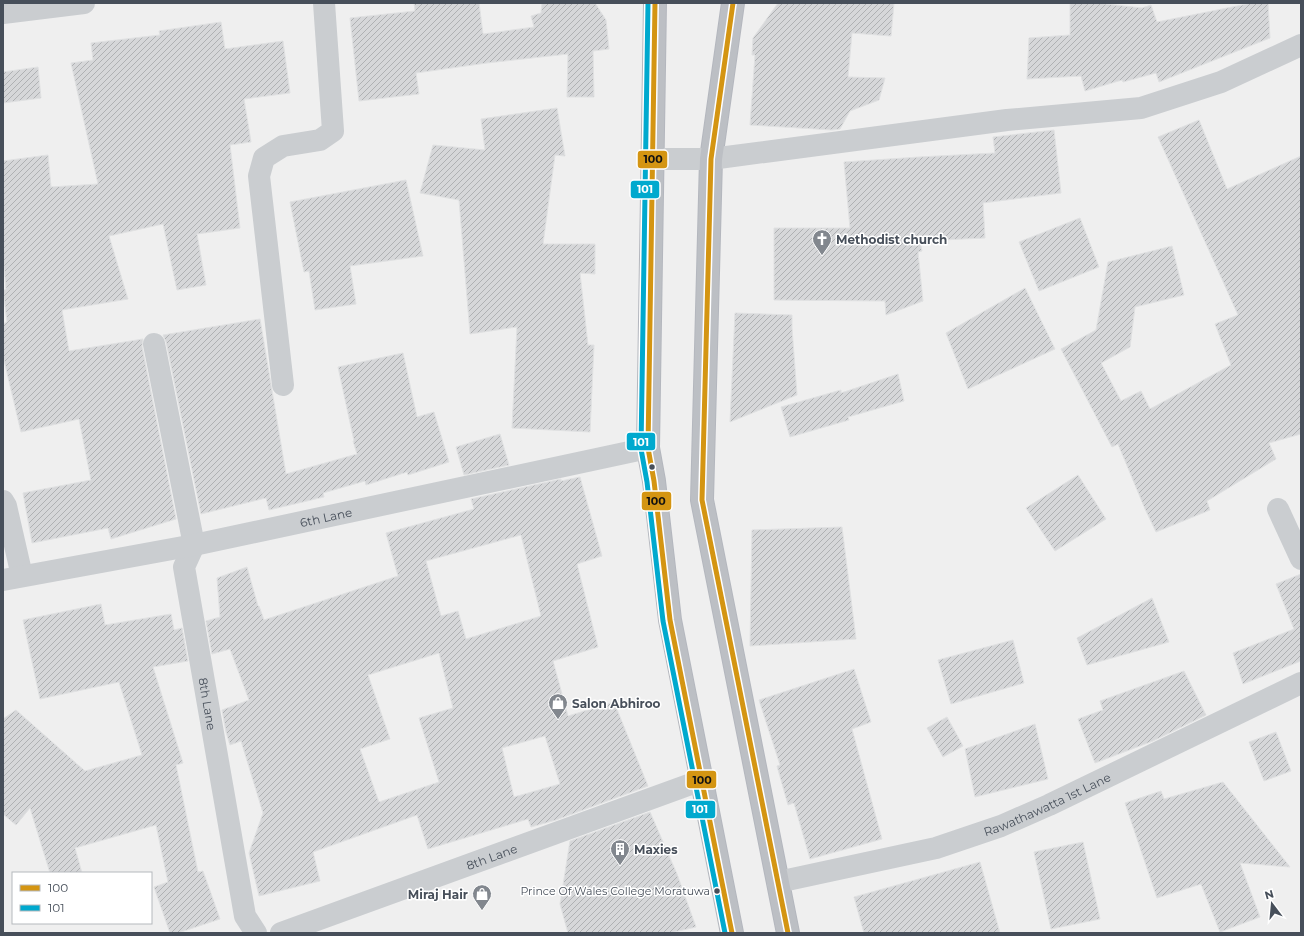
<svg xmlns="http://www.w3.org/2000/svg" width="1304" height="936" viewBox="0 0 1304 936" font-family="Montserrat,sans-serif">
<defs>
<pattern id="building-hatch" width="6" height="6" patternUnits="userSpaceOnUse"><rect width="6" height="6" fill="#d6d7d9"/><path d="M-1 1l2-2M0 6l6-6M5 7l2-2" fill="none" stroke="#afb1b3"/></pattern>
</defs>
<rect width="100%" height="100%" fill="#efefef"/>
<g fill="url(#building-hatch)" stroke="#e0e1e2" fill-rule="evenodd">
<polygon points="414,3 479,3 483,34 534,27 531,16 541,13 542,3 595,3 606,20 609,49 593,51 594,97 567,97 568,54 487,63 416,73 419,94 359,101 350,18 415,11"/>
<polygon points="778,3 894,3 891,36 852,33 848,77 885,78 879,100 850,111 840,129 832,130 750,125 755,55 752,55 753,38"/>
<polygon points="1070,3 1097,3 1142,8 1151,5 1157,22 1252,3 1268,3 1270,38 1159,82 1156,73 1123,82 1122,80 1085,91 1081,76 1027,79 1029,38 1070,35"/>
<polygon points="221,22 225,49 283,41 290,93 244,99 251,142 230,145 240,228 197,234 206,285 177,290 163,224 109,236 128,299 62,310 69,351 143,339 142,346 176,519 111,539 108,528 32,543 23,493 91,480 79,419 21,432 3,356 3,324 7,322 3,290 6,289 3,257 3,161 48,155 51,187 98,184 71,63 93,60 91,43 160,35 159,31"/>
<polygon points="38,67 41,98 3,103 3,72"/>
<polygon points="557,108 565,156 555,155 543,244 595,244 595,274 580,273 588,345 594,345 590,432 512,428 517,327 470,334 459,200 420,193 433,145 485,150 481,119"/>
<polygon points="1199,120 1227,189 1301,156 1301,434 1269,443 1276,459 1207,501 1210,510 1156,532 1145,509 1118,444 1112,447 1061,349 1096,330 1108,262 1172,246 1184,295 1135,307 1130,347 1101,363 1121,401 1141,391 1150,409 1231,365 1215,324 1238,315 1158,137"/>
<polygon points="1054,130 1061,193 983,203 985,238 920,241 922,251 918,252 923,301 886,315 885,301 774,300 774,228 850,228 844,162 919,157 995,153 993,137"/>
<polygon points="406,180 423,256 350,266 356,304 315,310 309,271 304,272 290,202"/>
<polygon points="1080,218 1099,267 1039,291 1019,242"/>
<polygon points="1025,288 1055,349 968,389 946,333"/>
<polygon points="735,313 792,315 792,328 797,395 730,422"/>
<polygon points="260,319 286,474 357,454 353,441 354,441 338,367 403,353 417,417 434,412 449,462 408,475 407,472 366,485 365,481 323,493 324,497 269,510 266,498 201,514 166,342 163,335"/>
<polygon points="898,374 904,401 848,417 849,420 790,437 781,407 841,390 841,393"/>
<polygon points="500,434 509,465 464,475 456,447"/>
<polygon points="1078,475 1106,519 1055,551 1026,508"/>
<path d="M580 477 602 556 577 564 598 647 553 661 568 716 614 702 648 786 556 820 531 827 528 819 428 849 417 815 313 852 320 881 259 896 249 853 263 813 241 741 230 745 226 732 222 710 249 700 230 649 212 654 206 621 220 617 217 578 247 567 258 606H259L264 620 398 576 386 533 474 509 471 499 561 479V481ZM521 535 541 616 466 639 458 611 441 616 426 561ZM439 653 453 708 419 718 439 782 379 802 360 749 390 739 368 675ZM545 736 560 784 514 797 502 748Z"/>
<polygon points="842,527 856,639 750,646 752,530"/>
<polygon points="1301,574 1301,661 1243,684 1233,653 1294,629 1276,584"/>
<polygon points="1152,598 1169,642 1087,665 1077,638"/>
<polygon points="101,604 105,625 171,614 174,630 182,628 188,661 153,667 183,763 176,765 198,872 203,871 220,919 178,933 170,933 154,887 168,882 156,825 75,848 82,873 50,873 30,808 16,825 3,814 3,719 16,710 85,771 142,755 119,682 40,699 23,620"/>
<polygon points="1013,640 1024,683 951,704 938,660"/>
<polygon points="854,669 871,722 852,729 882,839 810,859 794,803 788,805 777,766 780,765 759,700"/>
<polygon points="1184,671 1206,715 1153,741 1095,763 1078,719 1103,710 1100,701"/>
<polygon points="947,717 963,746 943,757 927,728"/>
<polygon points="1035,724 1048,779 975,797 965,749"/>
<polygon points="1276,732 1291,771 1264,781 1249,742"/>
<polygon points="1223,782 1290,867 1240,863 1260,917 1220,932 1201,884 1157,898 1125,803 1161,791 1164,799"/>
<polygon points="650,812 677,874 696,927 670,933 568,933 560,904 570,841"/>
<polygon points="1083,842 1100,919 1051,929 1034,852"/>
<polygon points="980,862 1000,933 864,933 854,897"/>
</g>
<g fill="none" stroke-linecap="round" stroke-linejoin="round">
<g stroke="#b4b7be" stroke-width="24">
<g id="highway">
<polyline points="655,3 648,448 654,481 670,620 732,933"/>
<polyline points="733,3 711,159 702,500 788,933"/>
</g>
</g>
<g stroke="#cacdd0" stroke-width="22">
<polyline points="3,13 84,3"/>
<polyline points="652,159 711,159 1007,120 1141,108 1221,82 1301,45"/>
<path id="s1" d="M154 344 194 545 184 567 245 916 256 933"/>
<polyline points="283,385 259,176 264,158 283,146 320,140 333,131 324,3"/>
<polyline points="3,501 6,506 22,576"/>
<polyline points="1278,509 1301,559"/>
<path id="s2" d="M3 580 194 545 648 448"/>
<path id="s3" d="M778 882 936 848 1001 826 1049 805 1301 683"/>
<path id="s4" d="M281 933 702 780"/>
</g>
<use href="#highway" stroke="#bcbfc4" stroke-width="22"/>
<g stroke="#fff" stroke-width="8">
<g id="bus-1">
<polyline points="655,3 648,448 654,481 670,620 732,933"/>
<polyline points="733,3 711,159 702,500 788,933"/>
</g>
</g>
<g stroke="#fff" stroke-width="8">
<polyline id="bus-2" points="648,3 641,449 647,482 663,621 725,933"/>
</g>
<use href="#bus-1" stroke="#d49512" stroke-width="5"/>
<use href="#bus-2" stroke="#00a9ce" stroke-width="5"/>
</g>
<defs>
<g id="church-pin" transform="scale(1)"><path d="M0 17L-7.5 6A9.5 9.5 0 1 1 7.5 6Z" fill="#82878e" stroke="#fff"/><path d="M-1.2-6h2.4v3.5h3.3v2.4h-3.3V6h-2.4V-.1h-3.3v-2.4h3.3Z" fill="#fff"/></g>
<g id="shop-pin" transform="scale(1)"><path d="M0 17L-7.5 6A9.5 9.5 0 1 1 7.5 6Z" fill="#82878e" stroke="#fff"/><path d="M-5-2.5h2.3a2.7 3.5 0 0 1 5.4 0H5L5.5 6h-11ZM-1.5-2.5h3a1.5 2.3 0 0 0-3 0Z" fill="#fff"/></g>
<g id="building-pin" transform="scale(1)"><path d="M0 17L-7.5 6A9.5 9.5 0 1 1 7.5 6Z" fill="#82878e" stroke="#fff"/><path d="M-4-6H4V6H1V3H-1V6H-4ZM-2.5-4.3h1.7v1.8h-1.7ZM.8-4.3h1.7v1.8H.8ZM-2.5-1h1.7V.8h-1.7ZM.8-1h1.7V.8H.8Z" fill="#fff"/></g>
</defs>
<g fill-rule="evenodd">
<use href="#church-pin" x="822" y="239"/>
<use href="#shop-pin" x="558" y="703"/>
<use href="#building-pin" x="620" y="849"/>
<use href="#shop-pin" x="482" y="894"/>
</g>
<g fill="#474f5a" stroke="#fff" stroke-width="1.5">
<circle cx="652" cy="467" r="3.5"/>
<circle cx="717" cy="891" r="3.5"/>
</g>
<g text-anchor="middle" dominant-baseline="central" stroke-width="3" stroke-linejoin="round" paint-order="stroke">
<g font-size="11" fill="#474f5a" stroke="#fff" text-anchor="end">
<text x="710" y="891">Prince Of Wales College Moratuwa</text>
</g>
<g font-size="12" font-weight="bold" fill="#474f5a" stroke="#fff" text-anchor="start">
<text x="836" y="239">Methodist church</text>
<text x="572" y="703">Salon Abhiroo</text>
<text x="634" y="849">Maxies</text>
<text x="468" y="894" text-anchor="end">Miraj Hair</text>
</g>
<g font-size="12" fill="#474f5a" stroke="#fff">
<text stroke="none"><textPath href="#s2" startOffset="329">6th Lane</textPath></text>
<text stroke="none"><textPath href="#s1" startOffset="368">8th Lane</textPath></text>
<text stroke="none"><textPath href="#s3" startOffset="281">Rawathawatta 1st Lane</textPath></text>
<text stroke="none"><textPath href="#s4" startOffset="224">8th Lane</textPath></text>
</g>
</g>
<g stroke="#fff" stroke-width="1.5">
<rect x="637" y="150" width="31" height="19" rx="4" fill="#d49512"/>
<rect x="630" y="180" width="30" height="19" rx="4" fill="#00a9ce"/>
<rect x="626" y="432" width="30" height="19" rx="4" fill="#00a9ce"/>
<rect x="641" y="491" width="31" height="20" rx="4" fill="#d49512"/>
<rect x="686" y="770" width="31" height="19" rx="4" fill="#d49512"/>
<rect x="685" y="800" width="31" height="19" rx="4" fill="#00a9ce"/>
</g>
<g font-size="11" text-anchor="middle" font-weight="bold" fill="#fff">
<text x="645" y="193">101</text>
<text x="641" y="446">101</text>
<text x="700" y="813">101</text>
</g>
<g font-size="11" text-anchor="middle" font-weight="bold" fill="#111">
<text x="653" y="163">100</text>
<text x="656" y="505">100</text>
<text x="702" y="784">100</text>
</g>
<rect width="1304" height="936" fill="none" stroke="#474f5a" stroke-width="8"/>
<rect x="12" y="872" width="140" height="52" fill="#ffffff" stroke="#b5b9bd"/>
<rect x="20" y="885" width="20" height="6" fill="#d49512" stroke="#b5b9bd"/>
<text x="48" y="892" font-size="12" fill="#474f5a">100</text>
<rect x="20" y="905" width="20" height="6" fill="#00a9ce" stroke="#b5b9bd"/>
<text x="48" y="912" font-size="12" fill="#474f5a">101</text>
<g transform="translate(1272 904) rotate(344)" stroke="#ffffff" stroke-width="3" paint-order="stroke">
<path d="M0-3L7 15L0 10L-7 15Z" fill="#474f5a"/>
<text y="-6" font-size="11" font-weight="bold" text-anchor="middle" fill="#474f5a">N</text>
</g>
</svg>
